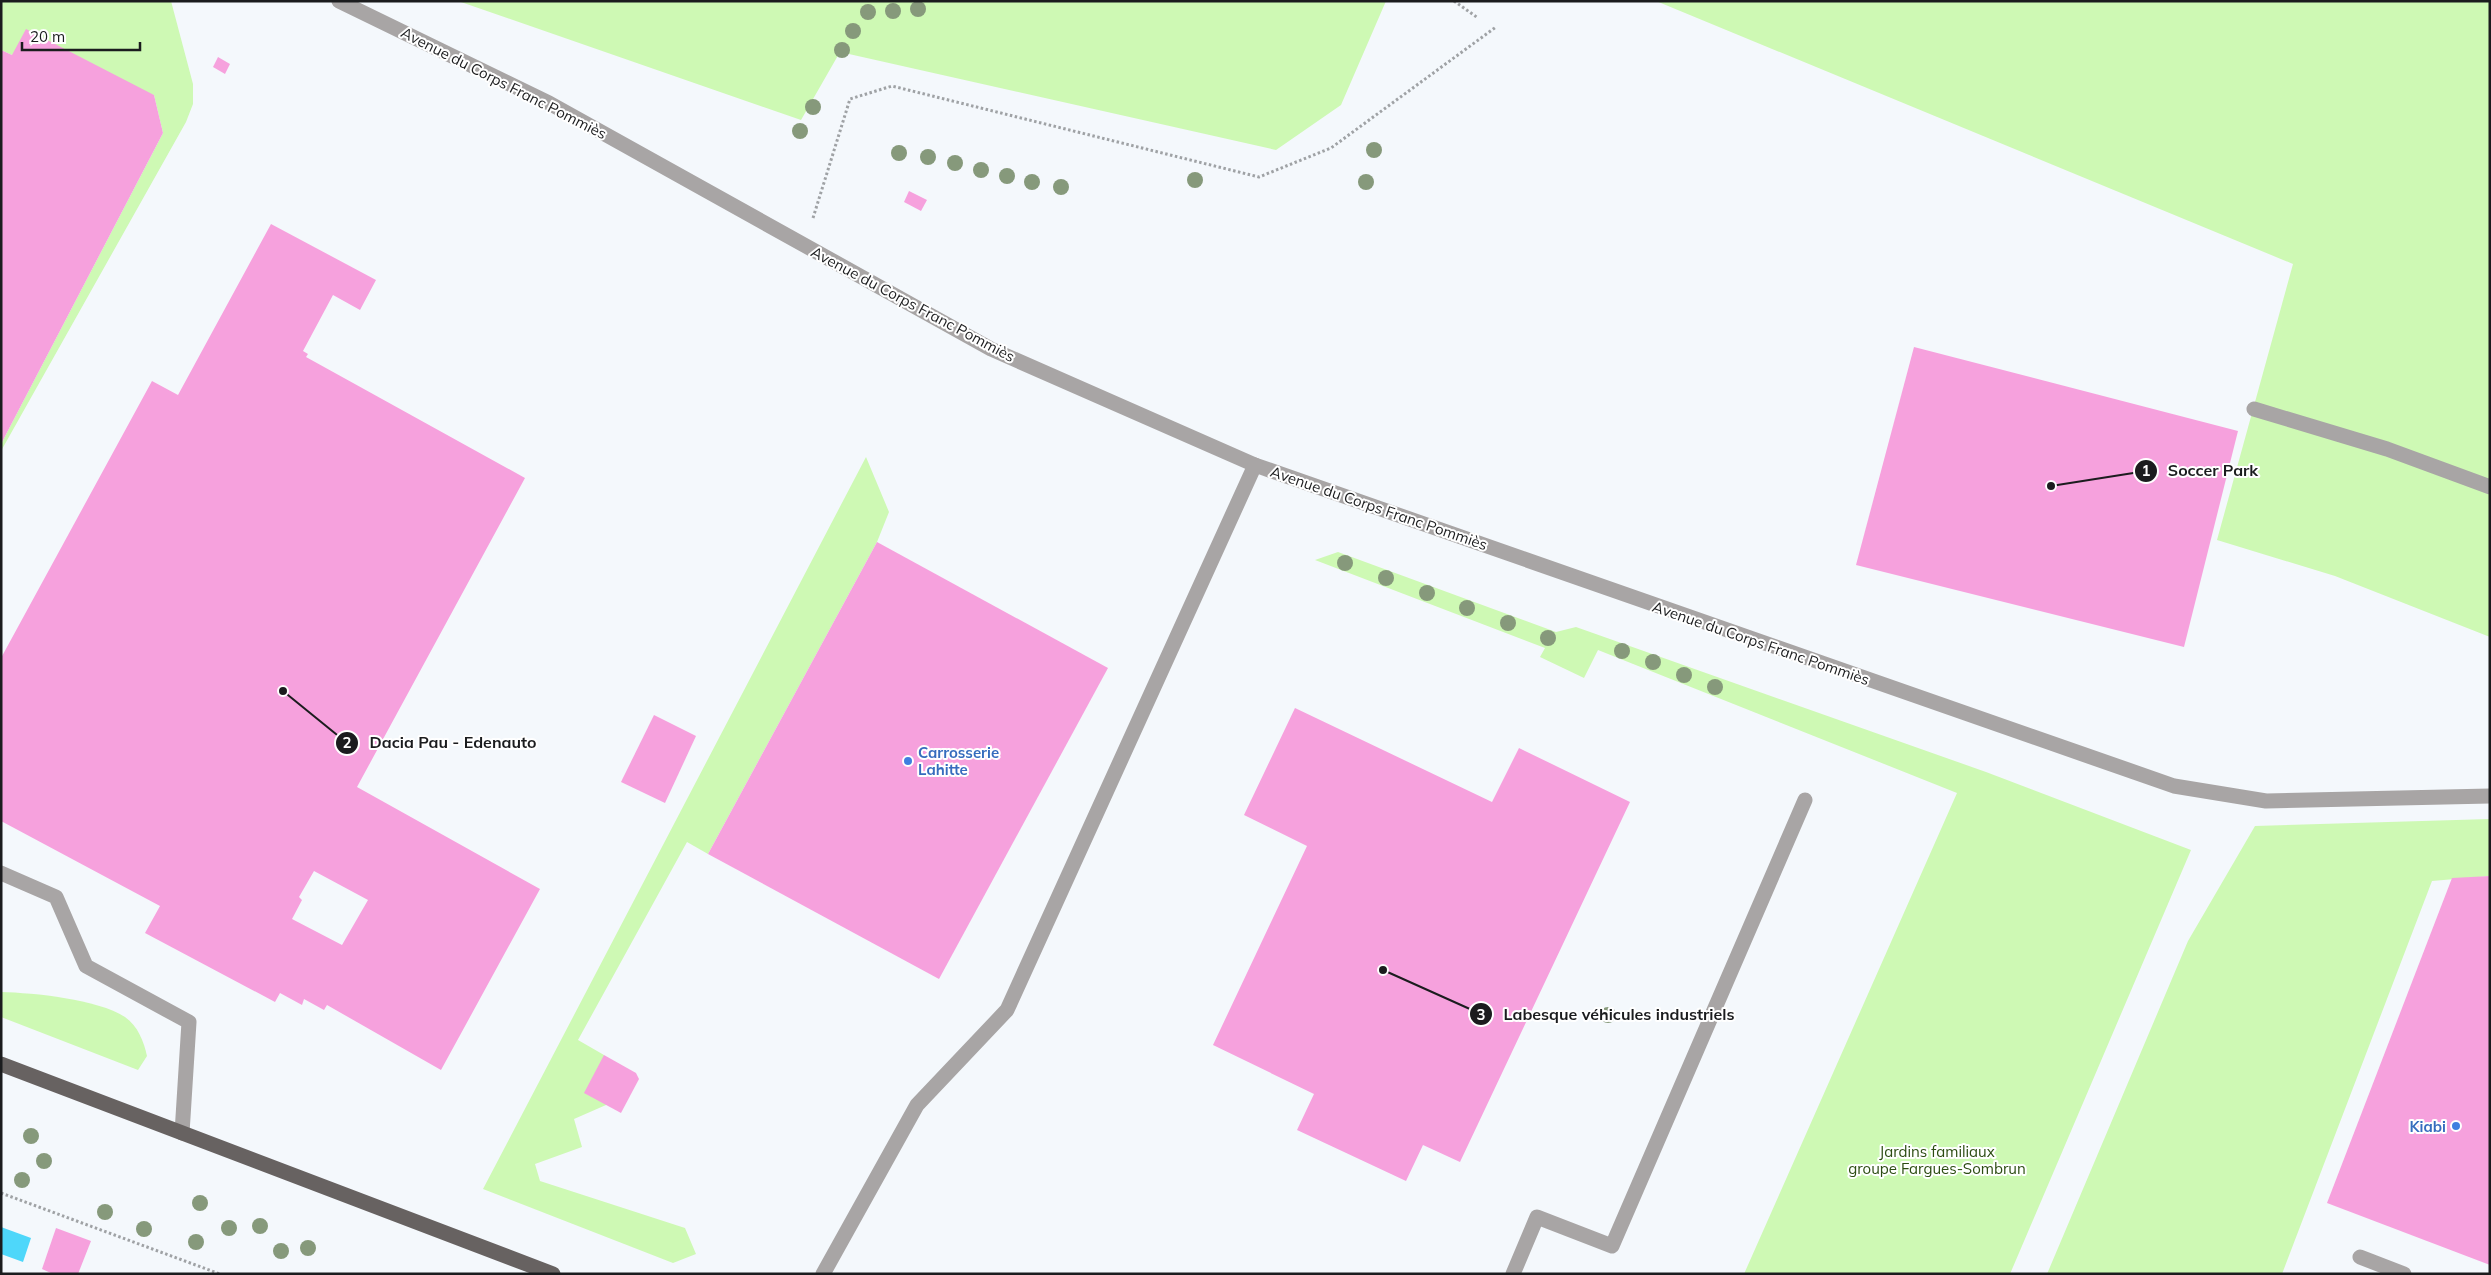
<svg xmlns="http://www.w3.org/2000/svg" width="2491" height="1275" viewBox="0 0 2491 1275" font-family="Mulish,sans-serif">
<rect width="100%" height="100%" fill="#f4f8fc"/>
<g fill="#cef9b4">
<polygon points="1,1 171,1 193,84 193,104 186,122 1,451 1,444 163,133 154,95 12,55 1,50"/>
<polygon points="458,1 1386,1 1341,105 1276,150 840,52 801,120"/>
<polygon points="1656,1 2490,1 2490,637 2335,576 2217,540 2293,264"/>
<polygon points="866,457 889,512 877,542 708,854 687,842 578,1040 604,1055 606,1105 574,1119 582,1147 535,1164 540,1181 685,1228 696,1254 673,1263 483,1189"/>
<polygon points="1338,552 1556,632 1576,627 1986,772 2191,850 2010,1274 1744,1274 1957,793 1598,650 1584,678 1540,657 1545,648 1315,560"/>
<polygon points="2490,819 2490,876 2432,881 2282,1274 2047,1274 2188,941 2255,826"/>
<path d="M1 992C35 993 97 999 125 1017 138 1026 144 1042 147 1056L138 1070 1 1017Z"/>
</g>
<polygon fill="#4ed7fa" points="1,1227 31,1238 23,1262 1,1254"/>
<g fill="#f6a1dd" fill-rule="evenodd">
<polygon points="26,29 154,95 163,133 1,444 1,50 12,55"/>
<polygon points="218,57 230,64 225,74 213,67"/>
<polygon points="909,191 927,200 921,211 904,202"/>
<path d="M271 224 376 280 360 310 333 295 303 351 308 354 306 357 525 478 357 787 540 889 441 1070 327 1005 324 1010 304 999 302 1005 280 993 275 1002 145 933 160 906 1 821V658L152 381 178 395ZM314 871 368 900 342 945 292 919 302 900 299 897Z"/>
<polygon points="1914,347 2238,431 2184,647 1856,565"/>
<polygon points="877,542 1108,668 939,979 708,854"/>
<polygon points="1295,708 1492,802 1519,748 1630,802 1460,1162 1423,1145 1406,1181 1297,1130 1314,1094 1213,1045 1307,846 1244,815"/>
<polygon points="654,715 696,736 665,803 621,782"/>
<polygon points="2490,876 2490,1265 2327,1203 2452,878"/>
<polygon points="604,1055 636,1073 639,1079 621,1113 584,1093"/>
<polygon points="56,1228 91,1241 78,1274 53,1274 42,1269"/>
</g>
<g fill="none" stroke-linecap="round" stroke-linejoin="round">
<g stroke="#9fa2a5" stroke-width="3" stroke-dasharray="2.5 2.5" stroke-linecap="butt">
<polyline points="1454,1 1478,18"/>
<polyline points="813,218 850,99 892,86 1259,177 1331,148 1496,27"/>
<polyline points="1,1193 220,1274"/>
</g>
<g stroke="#a8a5a5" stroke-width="15">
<polyline points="339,1 549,103 991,349 1255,465 2174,786 2266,801 2490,796"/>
<polyline points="2254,409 2387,449 2490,487"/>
<polyline points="1,873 56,897 86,966 189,1022 182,1133"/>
<polyline points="2360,1257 2404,1274"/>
<polyline points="823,1274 917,1105 1007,1010 1255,465"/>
<polyline points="1513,1274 1537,1217 1612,1246 1805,800"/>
</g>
<polyline stroke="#676261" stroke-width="15" points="1,1064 553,1274"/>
</g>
<g fill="#86997b">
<circle cx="918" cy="9" r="8"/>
<circle cx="893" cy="11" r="8"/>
<circle cx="868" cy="12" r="8"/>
<circle cx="853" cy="31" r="8"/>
<circle cx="842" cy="50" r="8"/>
<circle cx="813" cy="107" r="8"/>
<circle cx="800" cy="131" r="8"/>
<circle cx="1374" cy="150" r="8"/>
<circle cx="899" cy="153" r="8"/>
<circle cx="928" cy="157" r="8"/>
<circle cx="955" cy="163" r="8"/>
<circle cx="981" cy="170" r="8"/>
<circle cx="1007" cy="176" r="8"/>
<circle cx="1195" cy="180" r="8"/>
<circle cx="1032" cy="182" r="8"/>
<circle cx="1366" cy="182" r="8"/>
<circle cx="1061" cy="187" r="8"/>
<circle cx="1345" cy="563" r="8"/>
<circle cx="1386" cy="578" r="8"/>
<circle cx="1427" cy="593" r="8"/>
<circle cx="1467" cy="608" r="8"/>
<circle cx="1508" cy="623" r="8"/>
<circle cx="1548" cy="638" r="8"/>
<circle cx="1622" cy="651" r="8"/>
<circle cx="1653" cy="662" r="8"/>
<circle cx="1684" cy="675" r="8"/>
<circle cx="1715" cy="687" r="8"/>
<circle cx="1608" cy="1015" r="8"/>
<circle cx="31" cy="1136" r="8"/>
<circle cx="44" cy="1161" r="8"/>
<circle cx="22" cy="1180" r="8"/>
<circle cx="200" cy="1203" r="8"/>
<circle cx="105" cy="1212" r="8"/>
<circle cx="260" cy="1226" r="8"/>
<circle cx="229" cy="1228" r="8"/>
<circle cx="144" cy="1229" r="8"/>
<circle cx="196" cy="1242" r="8"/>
<circle cx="308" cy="1248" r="8"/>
<circle cx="281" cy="1251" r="8"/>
</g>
<g fill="#3f7fe0" stroke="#fff" stroke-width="2">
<circle cx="908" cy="761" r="5"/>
<circle cx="2456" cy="1126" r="5"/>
</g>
<g text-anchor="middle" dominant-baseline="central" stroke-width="4" stroke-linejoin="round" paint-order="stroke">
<g font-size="15" fill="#1b1c1e" stroke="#fff">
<text transform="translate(504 83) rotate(27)">Avenue du Corps Franc Pommiès</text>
<text transform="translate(913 304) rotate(28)">Avenue du Corps Franc Pommiès</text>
<text transform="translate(1379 508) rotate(19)">Avenue du Corps Franc Pommiès</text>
<text transform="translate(1761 643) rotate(19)">Avenue du Corps Franc Pommiès</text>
</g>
<g font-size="15" font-weight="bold" fill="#366cbe" stroke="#fff" text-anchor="start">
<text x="918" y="752">Carrosserie<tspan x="918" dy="17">Lahitte</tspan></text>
<text x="2446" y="1126" text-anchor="end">Kiabi</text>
</g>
<g font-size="15" fill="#2c4c12" stroke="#fff">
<text x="1937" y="1151">Jardins familiaux<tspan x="1937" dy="17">groupe Fargues-Sombrun</tspan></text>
</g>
</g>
<path fill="none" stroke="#1b1c1e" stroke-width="2" d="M2051 486L2146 471M283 691L347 743M1383 970L1481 1014"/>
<g fill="#1b1c1e" stroke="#fff" stroke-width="2">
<circle cx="2051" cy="486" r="5"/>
<circle cx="283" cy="691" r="5"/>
<circle cx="1383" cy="970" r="5"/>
<circle cx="2146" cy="471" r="12"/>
<circle cx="347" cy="743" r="12"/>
<circle cx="1481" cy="1014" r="12"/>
</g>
<g font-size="15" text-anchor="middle" font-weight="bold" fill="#fff">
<text x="2146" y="476">1</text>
<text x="347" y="748">2</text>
<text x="1481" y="1020">3</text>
</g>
<g font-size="16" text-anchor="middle" font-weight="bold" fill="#1b1c1e" stroke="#fff" stroke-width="4" stroke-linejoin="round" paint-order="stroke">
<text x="2213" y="476">Soccer Park</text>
<text x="453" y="748">Dacia Pau - Edenauto</text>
<text x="1619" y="1020">Labesque véhicules industriels</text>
</g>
<rect width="2491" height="1275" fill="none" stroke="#1b1c1e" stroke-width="5"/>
<path d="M22 42v8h118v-8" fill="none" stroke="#1b1c1e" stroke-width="2.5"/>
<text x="30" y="42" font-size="15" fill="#1b1c1e" stroke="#ffffff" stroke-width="4" paint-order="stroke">20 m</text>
</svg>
